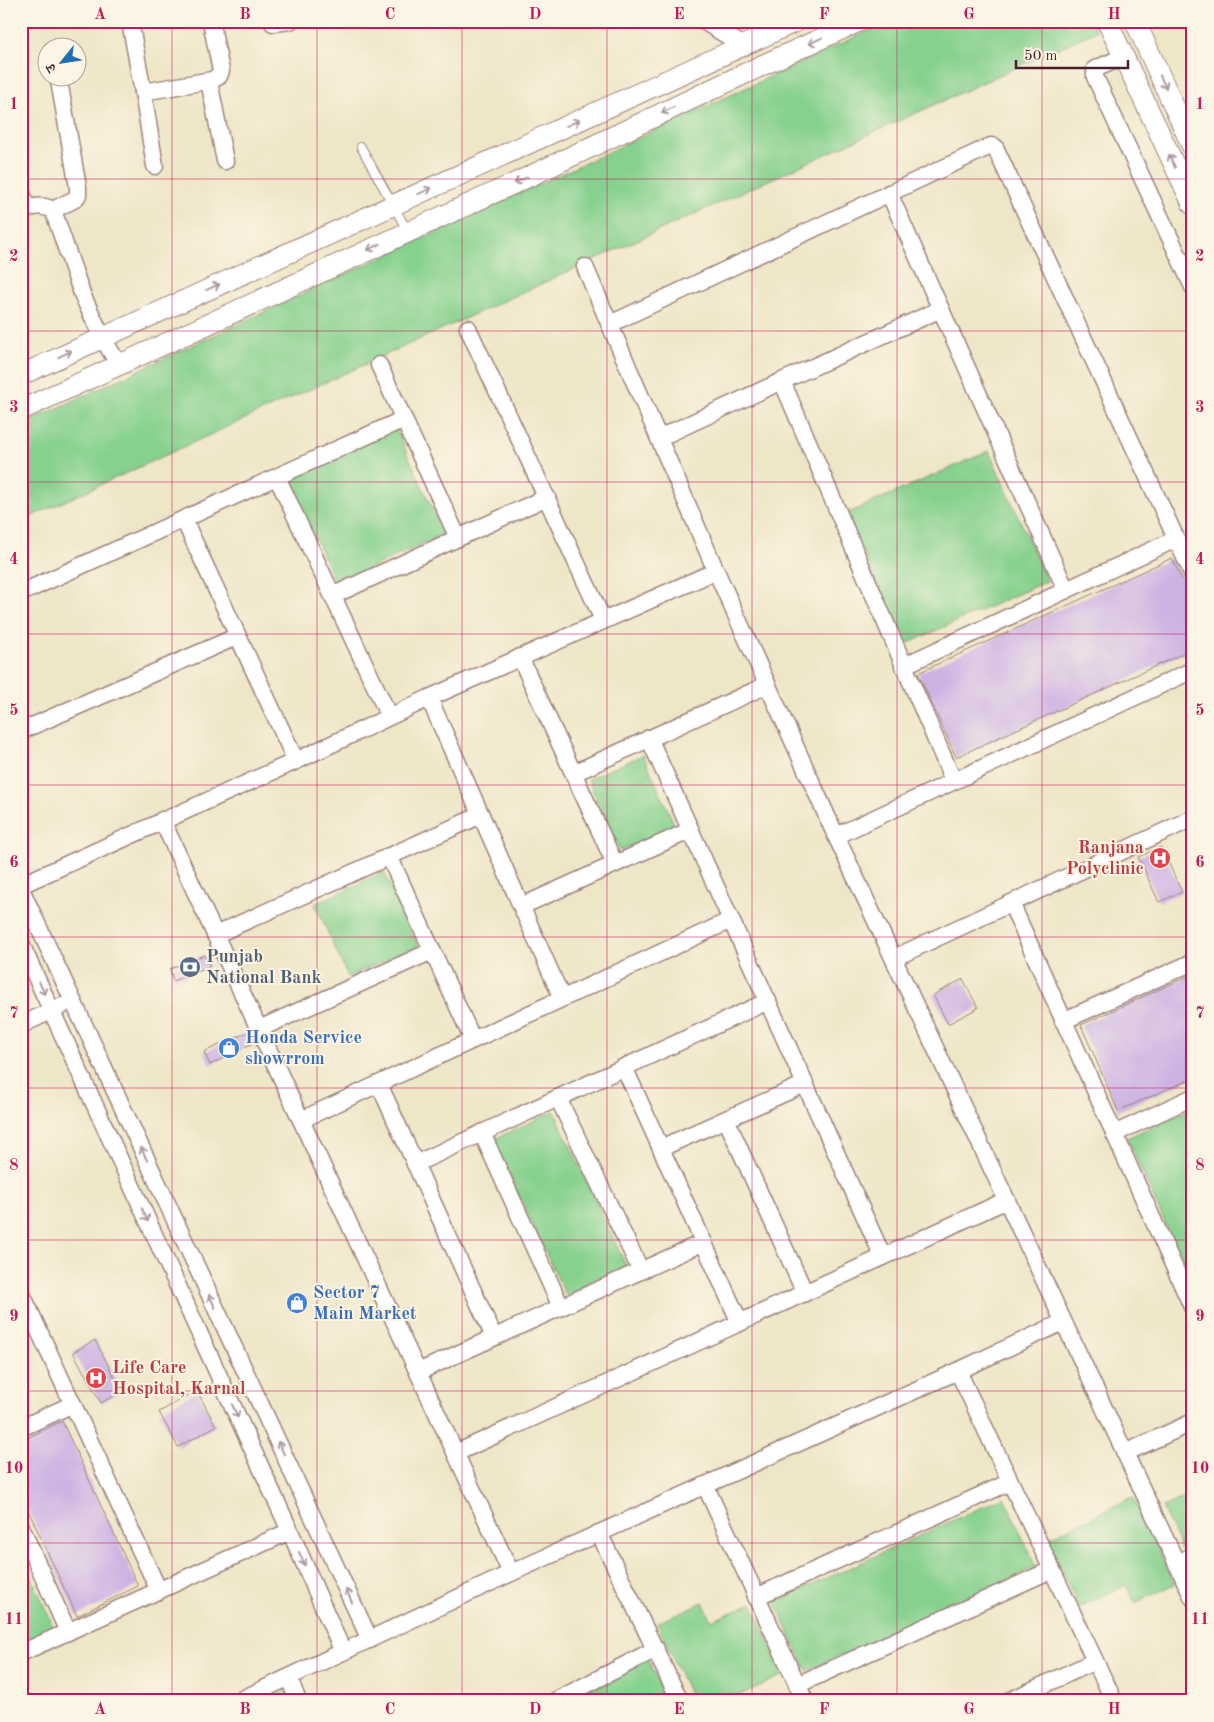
<svg xmlns="http://www.w3.org/2000/svg" width="1214" height="1722" viewBox="0 0 1214 1722" font-family="'Old Standard TT','Noto Serif Devanagari',serif">
<rect width="100%" height="100%" fill="#fcf5e5"/>
<filter id="ink" filterUnits="userSpaceOnUse"><feTurbulence type="fractalNoise" baseFrequency=".02" numOctaves="2"/><feDisplacementMap in="SourceGraphic" scale="10" xChannelSelector="R" yChannelSelector="G"/><feConvolveMatrix kernelMatrix="1 2 1 2 8 2 1 2 1" color-interpolation-filters="sRGB"/></filter>
<filter id="wash" filterUnits="userSpaceOnUse"><feTurbulence type="fractalNoise" baseFrequency=".0096" numOctaves="4" result="noise"/><feDisplacementMap in="SourceGraphic" scale="20" xChannelSelector="R" yChannelSelector="G"/><feGaussianBlur stdDeviation="1.12" result="paint"/><feColorMatrix in="noise" values="0 0 0 0 0 0 0 0 0 0 0 0 0 0 0 0 0 1.4 0 .05"/><feComposite in="paint" operator="in"/></filter>
<g filter="url(#wash)">
<rect width="100%" height="100%" fill="#efe6c8"/>
<g fill="#87d18e" stroke="#68785c">
<polygon points="890,21 1092,21 1096,31 21,521 21,425"/>
<polygon points="395,427 444,534 336,584 286,477"/>
<polygon points="989,451 1047,581 904,645 846,514"/>
<polygon points="643,755 675,826 620,851 588,779"/>
<polygon points="384,872 418,946 348,977 315,904"/>
<polygon points="1193,1108 1193,1273 1188,1275 1127,1138"/>
<polygon points="554,1111 627,1268 566,1296 493,1140"/>
<polygon points="1193,1493 1193,1546 1182,1551 1162,1507"/>
<polygon points="1004,1497 1036,1567 807,1671 775,1602"/>
<polygon points="1133,1497 1175,1584 1135,1603 1126,1585 1079,1607 1047,1539"/>
<polygon points="21,1553 54,1628 21,1642"/>
<polygon points="703,1602 712,1621 752,1603 784,1675 726,1701 692,1701 657,1623"/>
<polygon points="647,1657 667,1699 663,1701 563,1701"/>
<polygon points="286,1688 291,1701 257,1701"/>
</g>
<g id="blocks">
<g fill="#cdb3e3">
<polygon points="1172,558 1193,603 1193,649 956,757 918,673"/>
<polygon points="1161,847 1182,892 1159,902 1138,857"/>
<polygon points="204,955 210,966 173,981 170,969"/>
<polygon points="1193,974 1193,1078 1118,1111 1081,1025"/>
<polygon points="963,979 978,1008 948,1024 933,995"/>
<polygon points="248,1032 253,1043 210,1065 204,1052"/>
<polygon points="95,1340 122,1391 101,1403 73,1352"/>
<polygon points="197,1391 216,1426 178,1447 159,1412"/>
<polygon points="62,1421 138,1586 77,1616 21,1495 21,1441"/>
</g>
</g>
</g>
<g filter="url(#ink)">
<use href="#blocks" fill-opacity="0" stroke="#9c827a" stroke-width="1"/>
<g fill="none" stroke-linecap="round" stroke-linejoin="round">
<g stroke="#9c827a" stroke-width="10">
<polyline id="service" points="361,147 408,232"/>
</g>
<g stroke="#9c827a" stroke-width="19">
<g id="minor">
<polyline points="130,21 143,92"/>
<polyline points="703,21 744,46"/>
<polyline points="273,23 290,21"/>
<polyline points="1123,57 1095,69 1095,77 1193,287"/>
<polyline points="209,81 225,161"/>
<polyline points="155,166 143,92 212,80 219,76 221,71 211,21"/>
<polyline points="21,190 27,209"/>
<polyline points="889,193 1066,590"/>
<polyline points="53,210 75,199 78,195 78,187 59,81"/>
<path d="M21 212C32 206 42 204 53 210L82 294 102 337 119 365"/>
<polyline points="585,267 716,571 836,836 1193,1598"/>
<polyline points="610,324 984,149 991,146 995,147 1193,575"/>
<polyline points="468,328 603,620"/>
<polyline points="379,365 458,538"/>
<polyline points="782,381 953,780"/>
<polyline points="659,438 782,381 941,309"/>
<polyline points="277,477 389,716"/>
<polyline points="184,520 296,761"/>
<polyline points="21,593 404,419"/>
<polyline points="334,595 547,497"/>
<polyline points="520,657 615,864"/>
<polyline points="903,666 1176,539"/>
<polyline points="429,698 562,998"/>
<polyline points="21,731 238,636"/>
<polyline points="649,738 883,1257"/>
<polyline points="574,773 767,685"/>
<polyline points="162,820 511,1573"/>
<polyline points="836,836 1193,670"/>
<polyline points="389,856 473,1040"/>
<polyline points="21,885 296,761 429,698 716,571"/>
<polyline points="21,889 370,1640"/>
<polyline points="1011,903 1193,1309"/>
<polyline points="522,906 691,830"/>
<polyline points="215,935 481,815"/>
<polyline points="21,944 290,1531 343,1652"/>
<polyline points="894,958 1193,818"/>
<polyline points="1063,1021 1193,962"/>
<polyline points="21,1025 62,1006"/>
<polyline points="259,1029 432,951"/>
<polyline points="624,1067 740,1323"/>
<polyline points="379,1084 494,1337"/>
<polyline points="558,1098 641,1271"/>
<polyline points="726,1119 805,1293"/>
<polyline points="301,1120 731,920"/>
<polyline points="482,1133 561,1307"/>
<polyline points="1114,1134 1193,1097"/>
<polyline points="661,1148 805,1084"/>
<polyline points="415,1164 768,1001"/>
<polyline points="21,1292 159,1591"/>
<polyline points="958,1371 1114,1701"/>
<polyline points="418,1372 704,1242"/>
<polyline points="21,1428 73,1404"/>
<polyline points="456,1453 1007,1200"/>
<polyline points="1125,1453 1193,1422"/>
<polyline points="705,1485 805,1701"/>
<polyline points="21,1527 68,1632"/>
<polyline points="599,1533 680,1701"/>
<polyline points="1176,1563 1193,1556"/>
<polyline points="756,1597 1010,1482"/>
<polyline points="21,1653 290,1531"/>
<polyline points="289,1678 298,1701"/>
<polyline points="797,1685 1051,1570"/>
<polyline points="238,1701 511,1573 958,1371 1063,1322"/>
<polyline points="555,1701 656,1649"/>
<polyline points="1009,1701 1095,1661"/>
</g>
</g>
<g stroke="#9c827a" stroke-width="22">
<g id="tertiary">
<polyline points="1107,21 1193,205"/>
<polyline points="1135,21 1193,148"/>
<polyline points="21,375 797,21"/>
<polyline points="21,410 526,178 765,64 860,21"/>
</g>
</g>
<use href="#service" stroke="#fff" stroke-width="8"/>
<use href="#minor" stroke="#fff" stroke-width="16"/>
<use href="#tertiary" stroke="#fff" stroke-width="20"/>
</g>
<defs><path id="oneway-shaft" d="M-6 0H5M1.5-3L5.5 0L1.5 3" fill="none" stroke-width="1.6" stroke-linecap="round" stroke-linejoin="round" transform="scale(1.25)"/></defs>
<g stroke="#ae9aa0">
<use href="#oneway-shaft" transform="translate(815 41) rotate(156)"/>
<use href="#oneway-shaft" transform="translate(1163 82) rotate(65)"/>
<use href="#oneway-shaft" transform="translate(668 110) rotate(154)"/>
<use href="#oneway-shaft" transform="translate(573 123) rotate(-24)"/>
<use href="#oneway-shaft" transform="translate(1172 161) rotate(-115)"/>
<use href="#oneway-shaft" transform="translate(521 180) rotate(155)"/>
<use href="#oneway-shaft" transform="translate(425 191) rotate(-24)"/>
<use href="#oneway-shaft" transform="translate(374 247) rotate(155)"/>
<use href="#oneway-shaft" transform="translate(213 287) rotate(-24)"/>
<use href="#oneway-shaft" transform="translate(65 354) rotate(-25)"/>
<use href="#oneway-shaft" transform="translate(42 988) rotate(65)"/>
<use href="#oneway-shaft" transform="translate(144 1154) rotate(-115)"/>
<use href="#oneway-shaft" transform="translate(145 1215) rotate(65)"/>
<use href="#oneway-shaft" transform="translate(212 1301) rotate(-115)"/>
<use href="#oneway-shaft" transform="translate(235 1411) rotate(66)"/>
<use href="#oneway-shaft" transform="translate(281 1448) rotate(-115)"/>
<use href="#oneway-shaft" transform="translate(302 1559) rotate(66)"/>
<use href="#oneway-shaft" transform="translate(349 1596) rotate(-115)"/>
</g>
</g>
<path fill="none" stroke="#c2185b" stroke-width="1" stroke-opacity="0.55" d="M172 21V1701M317 21V1701M462 21V1701M607 21V1701M752 21V1701M897 21V1701M1042 21V1701M21 179H1193M21 331H1193M21 482H1193M21 634H1193M21 785H1193M21 937H1193M21 1088H1193M21 1240H1193M21 1391H1193M21 1543H1193"/>
<defs>
<g id="hospital-disc" transform="scale(1.125)"><circle r="9.5" fill="#e0444e" stroke="#fcf5e5"/><path d="M-5-5h3v3.5h4V-5h3V5h-3V1.5h-4V5h-3Z" fill="#fff"/></g>
<g id="bank-disc" transform="scale(1.125)"><circle r="9.5" fill="#5c6f8a" stroke="#fcf5e5"/><path d="M-6-4H6V4H-6ZM0-2.3a2.3 2.3 0 1 0 0 4.6a2.3 2.3 0 1 0 0-4.6Z" fill="#fff"/></g>
<g id="shop-disc" transform="scale(1.125)"><circle r="9.5" fill="#3f7fe0" stroke="#fcf5e5"/><path d="M-5-2.5h2.3a2.7 3.5 0 0 1 5.4 0H5L5.5 6h-11ZM-1.5-2.5h3a1.5 2.3 0 0 0-3 0Z" fill="#fff"/></g>
</defs>
<g fill-rule="evenodd">
<use href="#hospital-disc" x="1160" y="858"/>
<use href="#bank-disc" x="190" y="967"/>
<use href="#shop-disc" x="229" y="1048"/>
<use href="#shop-disc" x="297" y="1303"/>
<use href="#hospital-disc" x="96" y="1378"/>
</g>
<g text-anchor="middle" dominant-baseline="central" stroke-width="4" stroke-linejoin="round" paint-order="stroke">
<g font-size="18" font-weight="bold" fill="#be3a42" stroke="#fcf5e5" text-anchor="end">
<text x="1144" y="848">Ranjana<tspan x="1144" dy="21">Polyclinic</tspan></text>
<text x="112" y="1368" text-anchor="start">Life Care<tspan x="112" dy="21">Hospital, Karnal</tspan></text>
</g>
<g font-size="18" font-weight="bold" fill="#4e5e75" stroke="#fcf5e5" text-anchor="start">
<text x="206" y="957">Punjab<tspan x="206" dy="21">National Bank</tspan></text>
</g>
<g font-size="18" font-weight="bold" fill="#366cbe" stroke="#fcf5e5" text-anchor="start">
<text x="245" y="1038">Honda Service<tspan x="245" dy="21">showrrom</tspan></text>
<text x="313" y="1293">Sector 7<tspan x="313" dy="21">Main Market</tspan></text>
</g>
</g>
<rect width="1214" height="1722" fill="none" stroke="#fcf5e5" stroke-width="55"/>
<g transform="translate(62 62) rotate(240)"><circle r="24" fill="#fcf5e5" stroke="#b59f9b"/>
<path d="M0-4L9 19L0 12L-9 19Z" fill="#1f6fb2"/>
<text y="-8" font-size="14" font-weight="bold" text-anchor="middle" fill="#4a1f2b">उ</text>
</g>
<path d="M1016 60v8h112v-8" fill="none" stroke="#4a1f2b" stroke-width="2.5"/>
<text x="1024" y="60" font-size="15" fill="#4a1f2b" stroke="#fcf5e5" stroke-width="4" paint-order="stroke">50 m</text>
<rect x="28" y="28" width="1158" height="1666" fill="none" stroke="#c2185b" stroke-width="2"/>
<g font-size="16" text-anchor="middle" font-weight="bold" fill="#c2185b">
<text x="100" y="19">A</text>
<text x="245" y="19">B</text>
<text x="390" y="19">C</text>
<text x="535" y="19">D</text>
<text x="679" y="19">E</text>
<text x="824" y="19">F</text>
<text x="969" y="19">G</text>
<text x="1114" y="19">H</text>
<text x="14" y="109">1</text>
<text x="1200" y="109">1</text>
<text x="14" y="261">2</text>
<text x="1200" y="261">2</text>
<text x="14" y="412">3</text>
<text x="1200" y="412">3</text>
<text x="14" y="564">4</text>
<text x="1200" y="564">4</text>
<text x="14" y="715">5</text>
<text x="1200" y="715">5</text>
<text x="14" y="867">6</text>
<text x="1200" y="867">6</text>
<text x="14" y="1018">7</text>
<text x="1200" y="1018">7</text>
<text x="14" y="1170">8</text>
<text x="1200" y="1170">8</text>
<text x="14" y="1321">9</text>
<text x="1200" y="1321">9</text>
<text x="14" y="1473">10</text>
<text x="1200" y="1473">10</text>
<text x="14" y="1624">11</text>
<text x="1200" y="1624">11</text>
<text x="100" y="1714">A</text>
<text x="245" y="1714">B</text>
<text x="390" y="1714">C</text>
<text x="535" y="1714">D</text>
<text x="679" y="1714">E</text>
<text x="824" y="1714">F</text>
<text x="969" y="1714">G</text>
<text x="1114" y="1714">H</text>
</g>
</svg>
